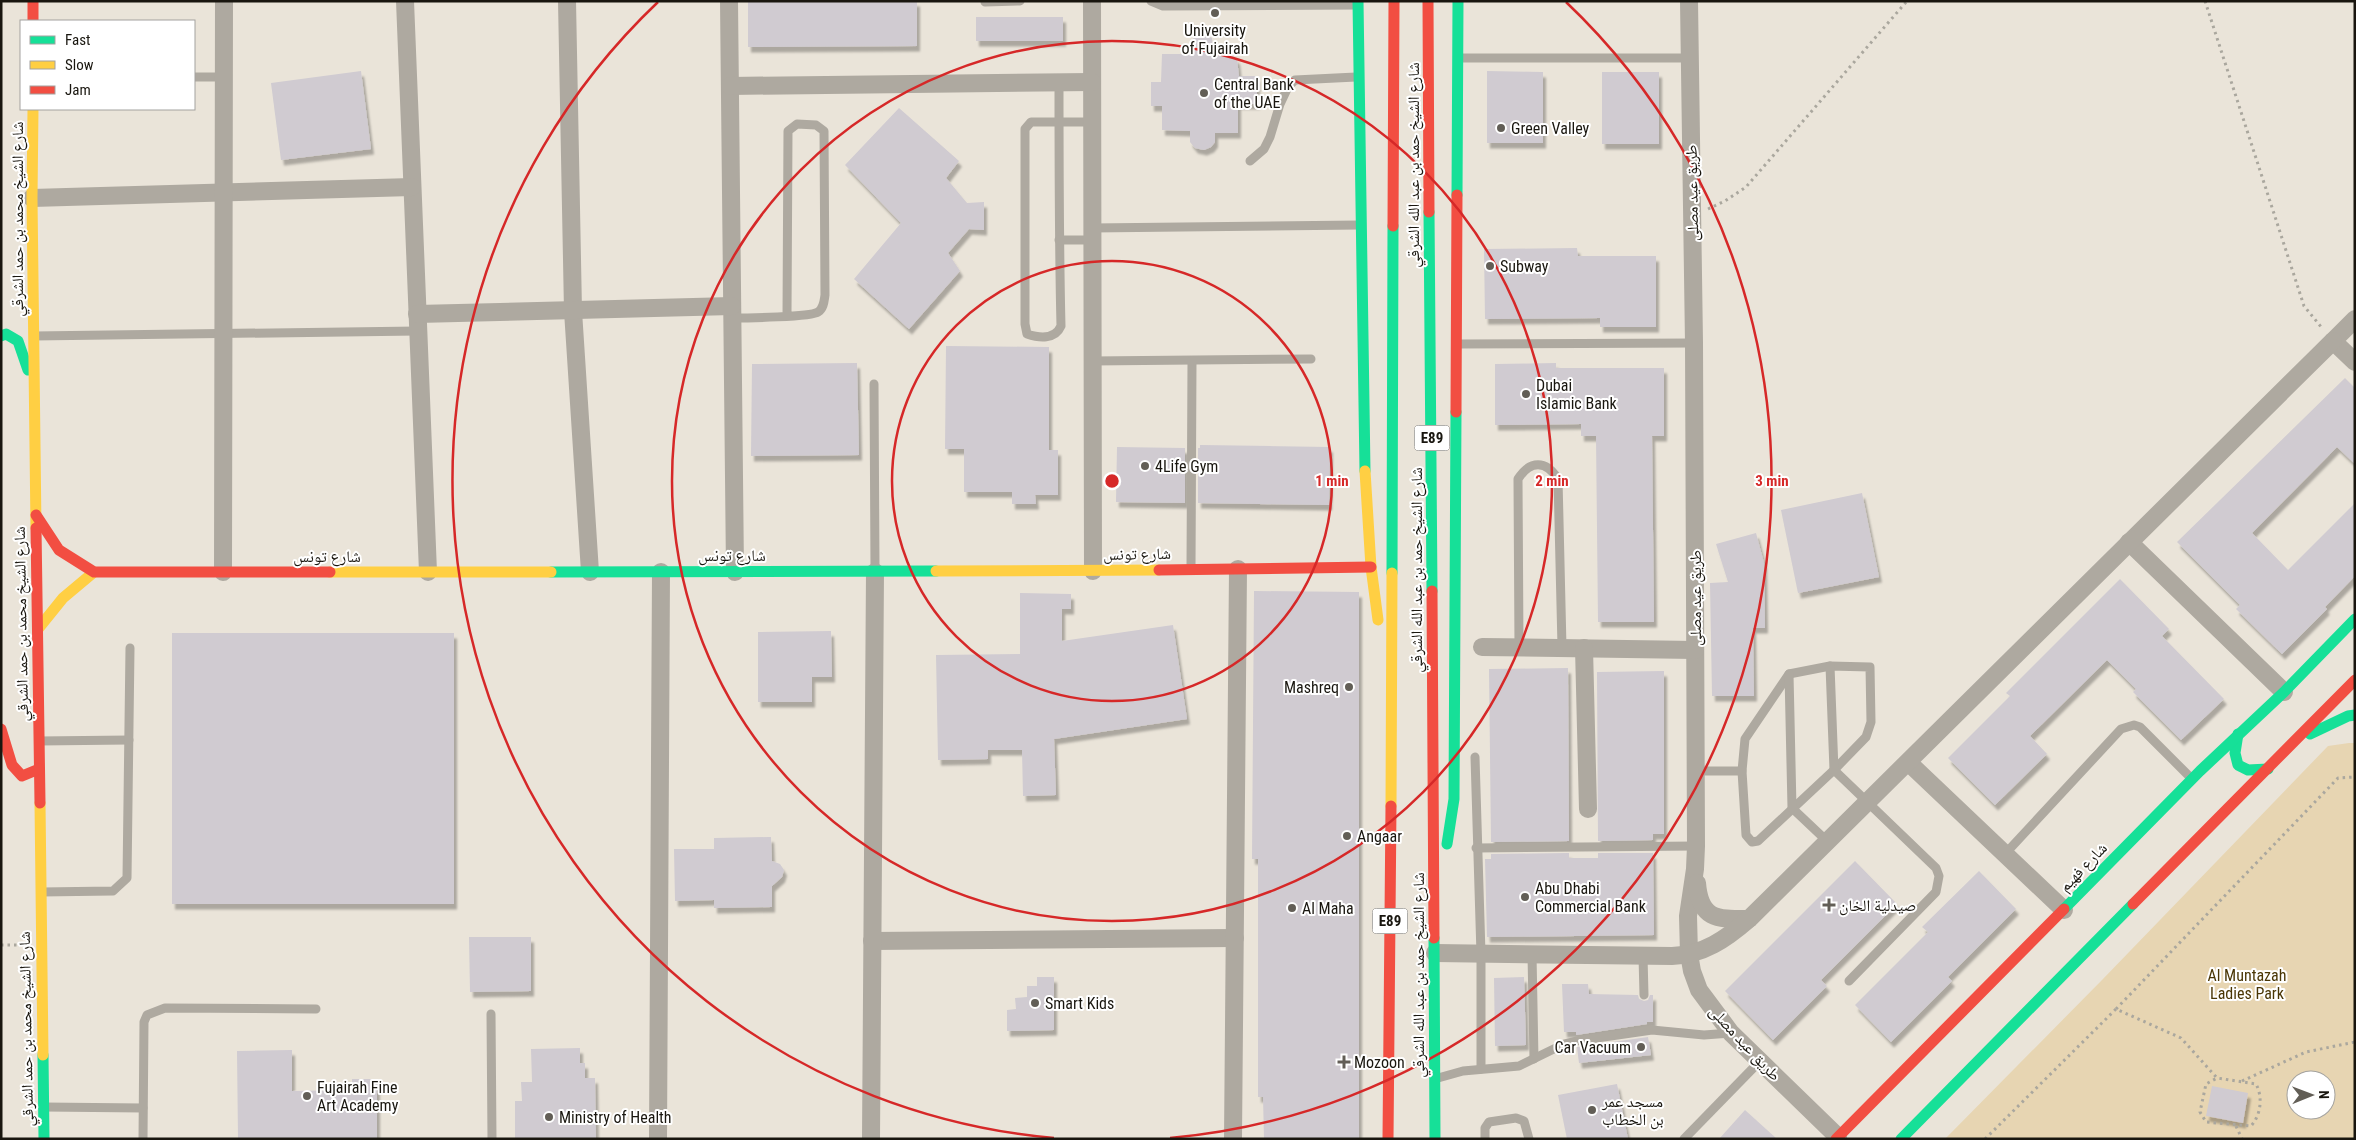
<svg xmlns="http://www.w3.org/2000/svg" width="2356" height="1140" viewBox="0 0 2356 1140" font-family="'Roboto Condensed','Noto Naskh Arabic',sans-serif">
<defs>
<filter id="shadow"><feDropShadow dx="3" dy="5.5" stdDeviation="1" flood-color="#0004"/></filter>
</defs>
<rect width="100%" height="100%" fill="#eae4d9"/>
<path fill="#e7d5b2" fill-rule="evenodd" d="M2349 743H2355V1139H1945L2102 980 2328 746ZM2296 1080H2326V1110H2296Z"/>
<g fill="#d0cbd1" filter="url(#shadow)">
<polygon points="748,1 917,1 917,46 748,47"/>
<rect x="976" y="17" width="87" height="24"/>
<polygon points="1203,34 1212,38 1213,55 1230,54 1237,59 1239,76 1257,76 1257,104 1238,104 1238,133 1215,133 1215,142 1211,147 1204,150 1195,148 1190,142 1190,131 1162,130 1162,106 1151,106 1151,82 1161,82 1162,54 1191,54 1192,40 1196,35"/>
<polygon points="361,71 371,149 281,160 271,83"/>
<polygon points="1487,71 1543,72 1543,143 1487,143"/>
<rect x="1602" y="72" width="57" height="72"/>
<polygon points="899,108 959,161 946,178 967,203 984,202 984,230 969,229 948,253 960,271 909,329 854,279 901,223 845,165"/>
<polygon points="1577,248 1578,256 1656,256 1656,327 1600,327 1600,318 1485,319 1484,249"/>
<polygon points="946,346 1049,347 1049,450 1058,450 1058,495 1035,495 1036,504 1012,504 1012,492 964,492 964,449 945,449"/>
<polygon points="857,363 859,455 751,456 752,364"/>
<polygon points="1556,363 1556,368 1664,368 1664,436 1652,436 1654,622 1598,622 1596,436 1581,436 1581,424 1495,425 1495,364"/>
<polygon points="2345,378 2355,388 2355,464 2337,447 2252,533 2288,570 2355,503 2355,576 2325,607 2327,609 2282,654 2236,609 2240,605 2177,542"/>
<polygon points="1200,445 1330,447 1329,505 1198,503 1198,448 1200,448"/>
<polygon points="1117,447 1185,448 1185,503 1116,502"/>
<polygon points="1862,493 1879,577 1798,593 1781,510"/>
<polygon points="1756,533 1764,563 1765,628 1753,628 1754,696 1712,696 1710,583 1728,582 1716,544"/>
<polygon points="2120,579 2169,629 2162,636 2224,699 2181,740 2133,692 2136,689 2107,660 2030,736 2047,754 1995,805 1948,758 2010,696 2006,693"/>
<polygon points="1254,591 1359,592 1359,1139 1264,1139 1263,1097 1258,1097 1258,859 1252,859"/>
<polygon points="1020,593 1071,594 1071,609 1062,609 1062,641 1173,625 1187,719 1054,739 1056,795 1023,796 1022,750 988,750 988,759 938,760 936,655 1020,654"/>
<polygon points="831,631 832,677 812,677 812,702 758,702 758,632"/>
<rect x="172" y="633" width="282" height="271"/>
<polygon points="1568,668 1569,841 1491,842 1489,669"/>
<polygon points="1664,671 1664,834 1653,834 1653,840 1598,841 1597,672"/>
<polygon points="771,837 772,861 780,864 784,870 782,877 772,886 772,907 714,908 714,900 675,901 674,849 714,849 714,838"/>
<polygon points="1569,853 1569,858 1598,858 1598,853 1653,853 1654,935 1487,937 1485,859 1491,859 1491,854"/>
<polygon points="1855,861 1897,904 1821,980 1827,986 1773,1040 1725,991"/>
<polygon points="1979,871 2016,909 1948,977 1952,981 1891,1042 1855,1005 1928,932 1922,927"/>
<polygon points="469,937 531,937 531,991 470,992"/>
<polygon points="1037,977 1054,977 1054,1030 1007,1031 1007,1010 1016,1009 1015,998 1027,997 1027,986 1037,986"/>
<polygon points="1524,977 1526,1045 1495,1046 1494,978"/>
<polygon points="1562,984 1588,984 1589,994 1638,995 1639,999 1644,1001 1648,1000 1650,995 1653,995 1653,1022 1647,1022 1647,1024 1576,1035 1576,1032 1564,1032"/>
<polygon points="1648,1037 1651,1055 1579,1063 1577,1047"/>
<polygon points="580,1048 580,1063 585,1063 585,1078 595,1078 596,1139 515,1139 515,1101 522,1101 521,1082 532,1082 531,1049"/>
<polygon points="292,1050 292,1091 352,1090 352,1079 377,1079 377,1139 238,1139 237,1051"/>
<polygon points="1617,1084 1628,1139 1567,1139 1558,1095"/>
<polygon points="2212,1086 2248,1093 2243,1123 2206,1116"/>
<polygon points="1745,1110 1777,1139 1719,1139"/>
</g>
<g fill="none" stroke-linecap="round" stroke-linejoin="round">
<g stroke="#aaa79e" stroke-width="3" stroke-dasharray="2.5 4" stroke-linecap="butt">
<polyline points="2205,1 2304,306 2322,328"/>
<polyline points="1708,209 1725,201 1746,187 1907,1"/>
<polyline points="1,945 21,945"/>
<polyline points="2116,1009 2338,778 2355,777"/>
<polyline points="2242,1081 2306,1052 2355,1042"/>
<polyline points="2236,1126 2242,1139"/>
<path d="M1985 1139 2116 1009 2181 1038 2217 1078 2256 1084C2263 1097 2261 1115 2251 1126L2206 1122 2200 1112 2206 1084 2217 1078"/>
</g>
<g stroke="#aea9a0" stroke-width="9">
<polyline points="1151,1 1163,6 1357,5"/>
<polyline points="985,2 1020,1"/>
<polyline points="1461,58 1690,58"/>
<polyline points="194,77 225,77"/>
<path d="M1059 82C1059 164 1059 245 1061 326 1055 340 1039 338 1027 334L1025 324V129L1031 122H1092"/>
<polyline points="1250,161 1264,149 1270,137 1280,104 1288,87 1295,80 1356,77"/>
<polyline points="1092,228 1359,225"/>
<polyline points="1059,240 1092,240"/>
<path d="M732 318C746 318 811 317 818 312 824 308 824 301 825 295L824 131 816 125 797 124 788 131 787 315"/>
<polyline points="34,336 417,331"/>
<polyline points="1458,344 1694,343"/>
<polyline points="1092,361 1311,359"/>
<polyline points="874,384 875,569"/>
<polyline points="1191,568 1192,361"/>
<path d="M1519 648 1518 479C1530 460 1546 460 1558 479L1562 647"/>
<polygon points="1830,666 1870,667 1871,722 1866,737 1834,770 1758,841 1752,842 1746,835 1742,771 1745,739 1789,674"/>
<polyline points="1830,666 1834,770 1936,868 1939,876 1936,892 1849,981"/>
<polyline points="1789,674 1792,808 1828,842"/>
<polyline points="39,741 129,740"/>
<polyline points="1475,757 1481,954 1481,1069"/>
<polyline points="1695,771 1742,771"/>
<polyline points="1476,848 1696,846"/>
<polyline points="2005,854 2121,729 2134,725 2140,727 2192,779"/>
<polyline points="41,892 113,891 127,878 130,648"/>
<polyline points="1532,954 1534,1059"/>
<polyline points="1643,956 1644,995"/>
<polyline points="491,1014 492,1139"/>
<polyline points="1438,1078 1463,1071 1519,1066 1564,1044 1576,1041 1652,1030 1704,1035 1731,1033"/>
<polyline points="44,1107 143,1108"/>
<polyline points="143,1139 144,1022 147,1015 165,1008 316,1009"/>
<polyline points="1485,1139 1485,1128 1489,1122 1516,1118 1524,1121 1529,1139"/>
<polyline points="1684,1139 1760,1061"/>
</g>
<g stroke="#aea9a0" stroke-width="18">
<polyline points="405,1 428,572"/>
<polyline points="567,1 573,311 590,572"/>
<polyline points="729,1 735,572"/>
<polyline points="1092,1 1093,571"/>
<polyline points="1689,1 1694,343 1696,846 1695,869 1688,916 1689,954 1692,971 1699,990 1731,1033 1838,1137"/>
<polyline points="730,86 1092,82"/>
<polyline points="32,198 412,187"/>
<polyline points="417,314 732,306"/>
<polyline points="2355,319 2333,341 2355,362"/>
<polyline points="2129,542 2284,692"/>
<polyline points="223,572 224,1"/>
<polyline points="1482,647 1695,650"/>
<polyline points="1584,648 1588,809"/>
<polyline points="1909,763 2064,910"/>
<path d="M1697 883C1700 920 1717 919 1749 919"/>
<polyline points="872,941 1235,938"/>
<path d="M1435 953 1672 956C1703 955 1726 939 1749 919 1945 727 2138 533 2333 341"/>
<polyline points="658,1139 661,572"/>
<polyline points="871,1139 875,572"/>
<polyline points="1233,1139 1238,569"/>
</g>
<g stroke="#16e098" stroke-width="11">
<polyline points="1358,1 1365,471"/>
<polyline points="1457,195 1458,1"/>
<polyline points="1429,212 1432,591"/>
<polyline points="1,336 6,334 18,341 28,370"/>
<polyline points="551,572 936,571"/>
<polyline points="1392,573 1393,226"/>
<polyline points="2238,734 2235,753 2238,765 2248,770 2268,769"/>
<polyline points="2310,734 2348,716 2355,715"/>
<polyline points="1447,844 1454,799 1456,412"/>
<polyline points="2064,909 2200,771 2284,692 2355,619"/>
<polyline points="1434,938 1435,1139"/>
<polyline points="43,1055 44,1139"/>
<polyline points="1901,1139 2133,904"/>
</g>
<g stroke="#ffcf43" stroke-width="11">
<polyline points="33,109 32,198 36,528"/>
<polyline points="1365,471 1371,567 1378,620"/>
<polyline points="936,571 1159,570"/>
<polyline points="330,572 551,572"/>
<polyline points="38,629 63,598 94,572"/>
<polyline points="40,803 43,1055"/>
<polyline points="1391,806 1392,573"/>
</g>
<g stroke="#f24e42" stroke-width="11">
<polyline points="33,1 33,21"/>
<polyline points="1428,1 1429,212"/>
<polyline points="1393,226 1394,1"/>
<polyline points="1456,412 1457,195"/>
<polyline points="36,515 59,550 94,572 330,572"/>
<polyline points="36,528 40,803"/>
<polyline points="1159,570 1371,567"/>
<polyline points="1432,591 1434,938"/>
<polyline points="1,729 12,765 22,776 39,769"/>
<polyline points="2133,904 2355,680"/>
<polyline points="1388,1139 1391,806"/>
<polyline points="1836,1139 2064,909"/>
</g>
</g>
<g fill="none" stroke="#d62828" stroke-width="2.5">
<circle cx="1112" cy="481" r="220"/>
<circle cx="1112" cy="481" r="440"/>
<path d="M1054 1138A660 660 0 0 1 658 2M1566 2A660 660 0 0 1 1170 1138"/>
</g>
<g fill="#625e56" stroke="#fff" stroke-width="2">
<circle cx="1215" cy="13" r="5"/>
<circle cx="1204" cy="93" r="5"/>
<circle cx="1501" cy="128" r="5"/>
<circle cx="1490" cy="266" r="5"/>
<circle cx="1526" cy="394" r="5"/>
<circle cx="1145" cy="466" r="5"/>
<circle cx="1349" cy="687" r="5"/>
<circle cx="1347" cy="836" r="5"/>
<circle cx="1525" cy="897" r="5"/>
<path d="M1826.5 897.5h5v5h5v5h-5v5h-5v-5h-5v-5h5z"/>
<circle cx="1292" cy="908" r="5"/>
<circle cx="1035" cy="1003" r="5"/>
<circle cx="1641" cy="1047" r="5"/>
<path d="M1341.5 1054.5h5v5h5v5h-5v5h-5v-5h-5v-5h5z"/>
<circle cx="307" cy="1096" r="5"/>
<circle cx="1592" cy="1110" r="5"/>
<circle cx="549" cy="1117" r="5"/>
</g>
<g text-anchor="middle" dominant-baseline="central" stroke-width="4" stroke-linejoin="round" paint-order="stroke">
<g fill="#fff" stroke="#5e5c57" stroke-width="1">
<rect x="1414.5" y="425.5" width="35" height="25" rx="4"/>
<rect x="1372.5" y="908.5" width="35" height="25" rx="4"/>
</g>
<g font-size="15" font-weight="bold" fill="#19160f">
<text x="1432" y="438">E89</text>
<text x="1390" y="921">E89</text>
</g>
<g font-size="16" fill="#19160f" stroke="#fff" text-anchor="start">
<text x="1215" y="30" text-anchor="middle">University<tspan x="1215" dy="18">of Fujairah</tspan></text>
<text x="1214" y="84">Central Bank<tspan x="1214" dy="18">of the UAE</tspan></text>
<text x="1511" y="128">Green Valley</text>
<text x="1500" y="266">Subway</text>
<text x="1536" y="385">Dubai<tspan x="1536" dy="18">Islamic Bank</tspan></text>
<text x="1155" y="466">4Life Gym</text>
<text x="1339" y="687" text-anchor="end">Mashreq</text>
<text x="1357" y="836">Angaar</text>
<text x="1535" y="888">Abu Dhabi<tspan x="1535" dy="18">Commercial Bank</tspan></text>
<text x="1839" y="905">صيدلية الخان</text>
<text x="1302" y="908">Al Maha</text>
<text x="1045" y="1003">Smart Kids</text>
<text x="1631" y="1047" text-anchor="end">Car Vacuum</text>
<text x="1354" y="1062">Mozoon</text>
<text x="317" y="1087">Fujairah Fine<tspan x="317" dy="18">Art Academy</tspan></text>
<text x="1602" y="1101">مسجد عمر<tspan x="1602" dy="18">بن الخطاب</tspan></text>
<text x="559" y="1117">Ministry of Health</text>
</g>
<g font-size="16" fill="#19160f" stroke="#fff">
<text transform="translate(1413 165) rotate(-90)">شارع الشيخ حمد بن عبد الله الشرقي</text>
<text transform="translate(1692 193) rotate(-91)">طريق عيد مصلى</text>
<text transform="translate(17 219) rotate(-90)">شارع الشيخ محمد بن حمد الشرقي</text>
<text transform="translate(1137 554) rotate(-1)">شارع تونس</text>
<text x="732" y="555">شارع تونس</text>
<text x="327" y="556">شارع تونس</text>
<text transform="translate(1416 570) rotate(-90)">شارع الشيخ حمد بن عبد الله الشرقي</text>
<text transform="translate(1695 598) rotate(-90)">طريق عيد مصلى</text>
<text transform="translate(21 624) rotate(-91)">شارع الشيخ محمد بن حمد الشرقي</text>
<text transform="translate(2083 867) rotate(-46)">شارع فهيم</text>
<text transform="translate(1418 975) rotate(-90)">شارع الشيخ حمد بن عبد الله الشرقي</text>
<text transform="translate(26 1029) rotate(-91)">شارع الشيخ محمد بن حمد الشرقي</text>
<text transform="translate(1745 1043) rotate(47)">طريق عيد مصلى</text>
</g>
<g font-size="16" fill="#4a3605" stroke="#fff">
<text x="2247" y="975">Al Muntazah<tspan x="2247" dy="18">Ladies Park</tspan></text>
</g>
</g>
<circle cx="1112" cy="481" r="8" fill="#d62828" stroke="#fff" stroke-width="2.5"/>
<g font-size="15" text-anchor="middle" font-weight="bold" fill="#d62828" stroke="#fff" stroke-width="4" stroke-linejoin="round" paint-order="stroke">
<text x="1332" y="486">1 min</text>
<text x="1552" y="486">2 min</text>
<text x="1772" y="486">3 min</text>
</g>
<rect width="2356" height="1140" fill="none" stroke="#19160f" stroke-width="5"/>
<rect x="20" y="20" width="175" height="90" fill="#ffffff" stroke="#a3a29f"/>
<rect x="30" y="36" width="25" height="8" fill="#16e098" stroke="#a3a29f"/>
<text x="65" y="45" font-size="15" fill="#19160f">Fast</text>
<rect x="30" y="61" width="25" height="8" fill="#ffcf43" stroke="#a3a29f"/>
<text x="65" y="70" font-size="15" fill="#19160f">Slow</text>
<rect x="30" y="86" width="25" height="8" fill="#f24e42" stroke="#a3a29f"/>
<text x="65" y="95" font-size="15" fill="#19160f">Jam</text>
<g transform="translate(2311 1095) rotate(89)"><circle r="24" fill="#ffffff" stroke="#a3a29f"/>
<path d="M0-4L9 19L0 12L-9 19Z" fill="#625e56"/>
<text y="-8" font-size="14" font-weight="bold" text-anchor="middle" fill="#19160f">N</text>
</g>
</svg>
